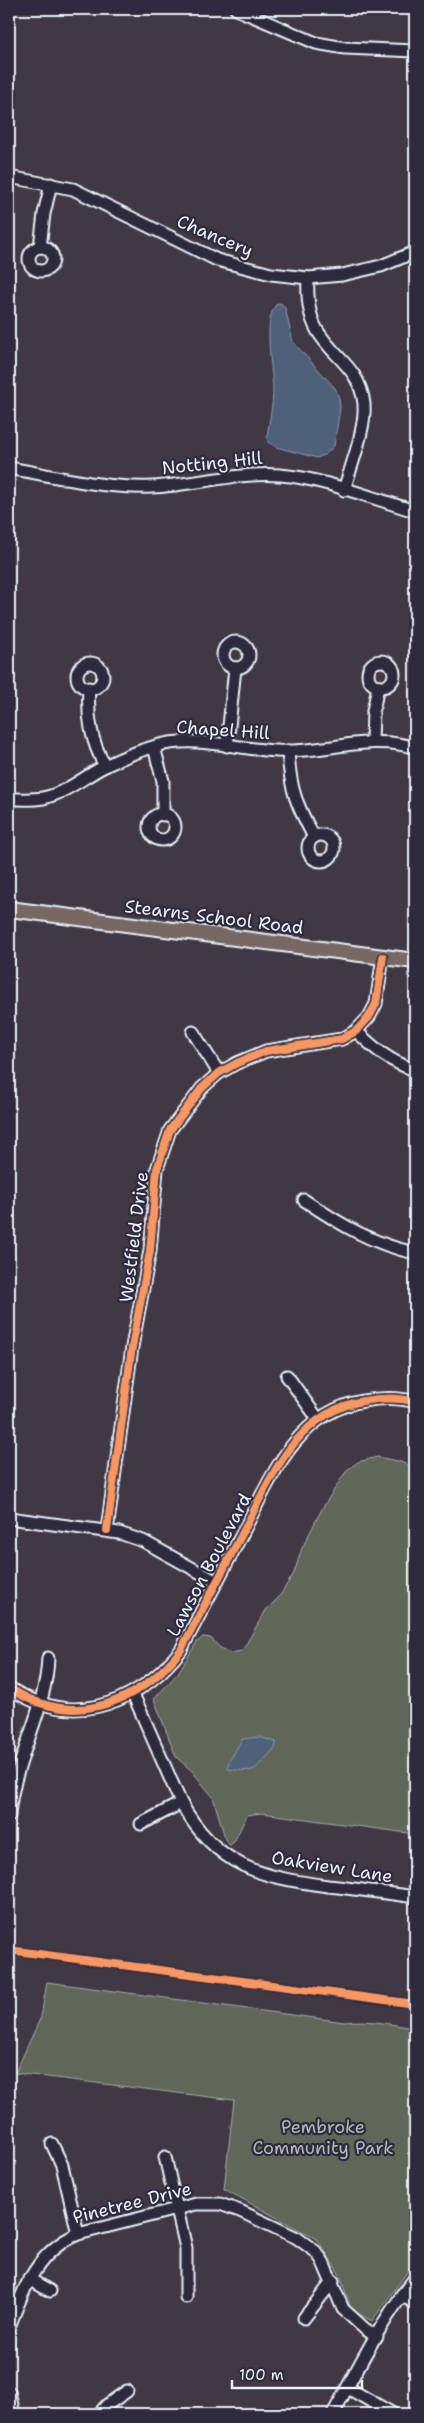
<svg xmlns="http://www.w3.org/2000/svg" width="424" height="2423" viewBox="0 0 424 2423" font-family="'Shantell Sans',sans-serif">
<rect width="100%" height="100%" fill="#413845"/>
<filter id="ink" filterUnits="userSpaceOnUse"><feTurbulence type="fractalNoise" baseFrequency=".02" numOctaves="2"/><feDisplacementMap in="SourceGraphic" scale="10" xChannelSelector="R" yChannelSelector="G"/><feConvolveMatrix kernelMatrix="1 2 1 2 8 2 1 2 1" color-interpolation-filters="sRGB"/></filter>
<g filter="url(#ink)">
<g fill="#616658" stroke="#a4aca8">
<polygon points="377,1457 398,1461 415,1468 415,1834 262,1813 247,1815 234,1842 230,1845 226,1841 213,1797 192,1771 176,1757 154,1699 178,1673 197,1642 203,1637 211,1638 219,1647 230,1653 242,1651 266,1610 279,1597 294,1573 302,1548 323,1507 347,1470 358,1462"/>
<path d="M47 1982 344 2022C368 2019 390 2024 413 2028V2031L415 2032V2261L372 2321 351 2310 340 2275 318 2240 224 2189 234 2100 15 2073 41 2017Z"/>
</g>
<g fill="#4f617a" stroke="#8c9bac">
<path d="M278 303 282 304 285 308 293 342 335 388 339 398 340 408 334 446 326 454 317 458 276 447 268 442 267 437C269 422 273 405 273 390 273 370 261 317 278 303Z"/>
<path d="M259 1737 276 1742 275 1749C253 1768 261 1774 228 1769V1764L242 1739Z"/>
</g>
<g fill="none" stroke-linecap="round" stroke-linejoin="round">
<g stroke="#e8f1f8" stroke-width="15">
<g id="minor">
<polyline points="236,9 316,43 345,48 415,51"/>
<polyline points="9,177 73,189 217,260 271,274 308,278 342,275 381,266 415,252"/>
<circle cx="41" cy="259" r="12"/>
<polyline points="40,247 44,214 51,184"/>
<path d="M308 278C307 296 308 314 317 330 333 358 360 367 364 404 366 428 351 466 344 490"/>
<path d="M9 468C55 476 104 489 152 487 194 485 237 472 280 475 322 478 374 499 415 511"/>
<circle cx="236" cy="655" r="13"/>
<circle cx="381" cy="674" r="13"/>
<circle cx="90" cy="676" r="13"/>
<path d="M89 688C87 717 91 741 105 766"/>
<polyline points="372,742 373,711 378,687"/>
<polyline points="227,746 235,668"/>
<polyline points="154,747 163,781 163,815"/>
<path d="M288 751C290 789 296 804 314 837"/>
<path d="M9 799C20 799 32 800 43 798 64 794 84 777 103 767 119 759 138 751 156 746 195 735 237 749 276 751 323 754 370 733 415 748"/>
<circle cx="162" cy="827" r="13"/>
<circle cx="321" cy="848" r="13"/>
<path d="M356 1031C375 1049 390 1062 415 1070"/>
<polyline points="193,1032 219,1073"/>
<path d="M304 1200C338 1223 374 1245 415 1253"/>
<polyline points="287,1376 318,1419"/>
<polyline points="9,1518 119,1533 143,1541 217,1582"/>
<polyline points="107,1530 132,1347 150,1251 157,1169 170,1130 202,1088 219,1073 237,1063 266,1051 342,1039 356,1031 369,1017 376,1004 383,957"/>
<path d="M9 1688C19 1694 29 1700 40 1703 95 1722 148 1692 181 1650 201 1612 221 1574 241 1536 270 1481 294 1413 363 1401 380 1398 398 1397 415 1402"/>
<path d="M133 1694 181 1803C217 1867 260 1877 328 1886 357 1889 386 1893 415 1897"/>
<path d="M9 1816C13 1761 46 1713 48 1658"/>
<polyline points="141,1824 181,1803"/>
<polyline points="52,2144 62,2165 78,2234"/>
<polyline points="165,2157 186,2248 186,2297"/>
<polyline points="29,2279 50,2291"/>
<polyline points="402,2294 415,2304"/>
<polyline points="304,2318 333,2281"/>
<path d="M9 2327C24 2288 37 2251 78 2234L196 2204H220L240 2211 297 2238 315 2251 322 2260 343 2309 365 2329 377 2337"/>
<polyline points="348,2388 393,2414"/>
<polyline points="9,2392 14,2414"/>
<polyline points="99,2414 107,2405 127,2391"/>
<path d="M333 2414C358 2368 382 2319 415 2278"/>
</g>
</g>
<g stroke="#e8f1f8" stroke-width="18">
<polyline id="major" points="9,909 415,961"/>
</g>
<use href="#minor" stroke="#2f2a3d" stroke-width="11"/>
<use href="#major" stroke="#776864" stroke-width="14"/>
<g stroke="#2f2a3d" stroke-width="11">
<g id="cycleway">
<polyline points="107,1530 132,1347 150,1251 157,1169 170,1130 202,1088 219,1073 237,1063 266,1051 342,1039 356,1031 369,1017 376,1004 383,957"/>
<path d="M9 1688C19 1694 29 1700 40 1703 95 1722 148 1692 181 1650 201 1612 221 1574 241 1536 270 1481 294 1413 363 1401 380 1398 398 1397 415 1402"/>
<polyline points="9,1950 415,2004"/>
</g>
</g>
<use href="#cycleway" stroke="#f99763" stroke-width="8"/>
</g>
</g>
<g text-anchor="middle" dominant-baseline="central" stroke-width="4.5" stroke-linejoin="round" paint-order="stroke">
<g font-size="18" fill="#e8f1f8" stroke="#2f2a3d">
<text transform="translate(215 236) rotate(23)">Chancery</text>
<text transform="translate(212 463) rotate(-6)">Notting Hill</text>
<text transform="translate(223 730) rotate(4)">Chapel Hill</text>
<text transform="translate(214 917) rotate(7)">Stearns School Road</text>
<text transform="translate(134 1237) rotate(-83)">Westfield Drive</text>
<text transform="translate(209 1565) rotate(-62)">Lawson Boulevard</text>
<text transform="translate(332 1867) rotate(9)">Oakview Lane</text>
<text transform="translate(132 2203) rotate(-14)">Pinetree Drive</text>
</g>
<g font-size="18" fill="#b2b9b8" stroke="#2f2a3d">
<text x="323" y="2127">Pembroke<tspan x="323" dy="21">Community Park</tspan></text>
</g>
</g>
<rect width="424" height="2423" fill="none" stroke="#2f2a3d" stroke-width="30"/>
<rect x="15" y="15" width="394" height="2393" fill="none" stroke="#e8f1f8" stroke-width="2" filter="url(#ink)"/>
<path d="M232 2380v8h130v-8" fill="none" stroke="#e8f1f8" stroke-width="2.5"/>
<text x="239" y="2380" font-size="15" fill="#e8f1f8" stroke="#2f2a3d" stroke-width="4" paint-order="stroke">100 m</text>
</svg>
